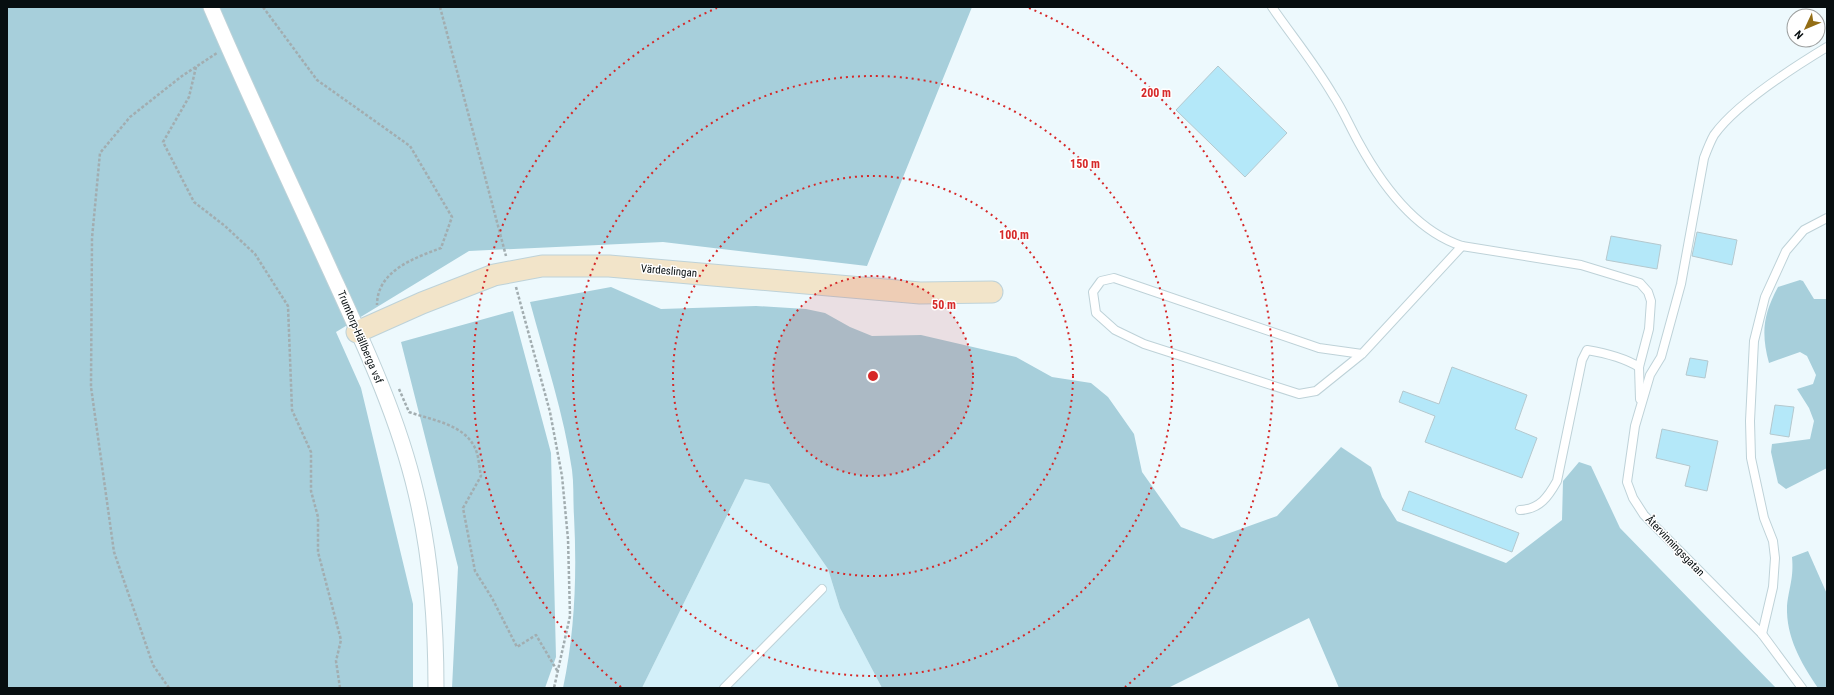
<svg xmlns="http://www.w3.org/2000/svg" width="1834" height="695" viewBox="0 0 1834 695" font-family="'Roboto Condensed',sans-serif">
<rect width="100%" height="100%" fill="#edf9fd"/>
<polygon fill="#d3f0f9" points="745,479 769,484 828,569 840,608 882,688 642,688"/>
<g fill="#a7cfdb">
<polygon points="7,7 972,7 867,266 663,242 469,251 336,332 361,388 413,604 413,688 7,688"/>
<path d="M1800 280 1803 281 1814 299H1827V468L1786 489 1778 483 1771 452 1772 444 1810 439 1814 421 1809 408 1797 389 1813 384 1816 375 1807 356 1800 352 1769 363C1761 333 1763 315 1778 287Z"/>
<path d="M611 287 661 309 756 306 806 309 825 313 850 327 872 336 921 335 1016 357 1052 377 1091 383 1108 397 1134 434 1142 472 1181 527 1213 539 1277 516 1341 447 1371 467 1382 497 1397 521 1506 563 1562 520 1563 481 1579 462 1591 466 1620 528 1776 688H1339L1309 618 1168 688H882L840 608 828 569 769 484 745 479 642 688H563C575 631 577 574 574 516 573 501 574 485 572 470 564 414 545 358 530 302Z"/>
<polygon points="513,311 551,453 556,657 545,688 452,688 458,567 401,342"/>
<path d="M1808 551 1827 594V688H1818C1801 663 1786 637 1787 606 1789 587 1794 578 1792 557Z"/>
</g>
<g fill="#b4e8f9" stroke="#b4c8ce">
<polygon points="1218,66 1287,133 1245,177 1176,110"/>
<polygon points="1697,232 1737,240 1732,265 1692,256"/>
<polygon points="1611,236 1661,245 1657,269 1606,260"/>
<polygon points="1690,358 1708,361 1705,378 1686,375"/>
<polygon points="1452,367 1527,395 1515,429 1537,438 1522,478 1425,442 1435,416 1399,402 1403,391 1439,404"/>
<polygon points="1775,405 1794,407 1789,437 1770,434"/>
<polygon points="1662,429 1718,441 1707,491 1685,486 1690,466 1656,458"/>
<polygon points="1409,491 1519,533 1512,552 1402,510"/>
</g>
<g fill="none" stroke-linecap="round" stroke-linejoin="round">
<g stroke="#bed2d8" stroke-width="10">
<g id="lane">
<path d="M1272 7C1292 36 1315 64 1333 95 1343 110 1350 127 1359 143 1382 185 1416 231 1462 246L1581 265 1640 283 1648 292 1651 301 1649 329 1639 367 1640 399"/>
<polyline points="1362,354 1319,348 1114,278 1101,281 1093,292 1096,313 1115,330 1144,344 1299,394 1316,391 1362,354 1462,246"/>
<path d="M1520 510C1540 509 1548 497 1557 481L1582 360 1587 350C1605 353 1623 357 1639 367"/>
<polyline points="1762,634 1773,587 1775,558 1773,541 1764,518 1751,458 1750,421 1754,341 1765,297 1786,251 1804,230 1827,218"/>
<polyline points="724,688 822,589"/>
<path d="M1802 688 1762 634 1644 515 1633 498 1627 482 1635 426 1650 375 1661 357 1681 284 1704 158C1707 150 1710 142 1714 135 1736 104 1794 67 1827 47"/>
</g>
</g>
<g stroke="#bed2d8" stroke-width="17">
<path id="street" d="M211 7C249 96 291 184 331 272 364 344 398 416 416 493 431 556 436 623 436 688"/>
</g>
<g stroke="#bed2d8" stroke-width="23">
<polyline id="secondary" points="357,332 422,303 494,275 542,266 609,266 920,293 992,292"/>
</g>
<g stroke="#a2adb0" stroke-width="2.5" stroke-dasharray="3 2" stroke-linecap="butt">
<path d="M263 7 317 80 410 146 452 217 441 248C414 258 377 271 377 305"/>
<polyline points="440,7 506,256"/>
<polyline points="196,67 189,97 163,142 194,202 225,226 255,254 288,306 292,410 311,452 311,491 318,517 318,552 341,640 336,661 340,688"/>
<polyline points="516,287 550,412 562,476 568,539 570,616 554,688"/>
<path d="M399 389 409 412C431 420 464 424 475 448 479 456 479 467 481 476L463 508 475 571 492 598 517 647 536 635 558 672"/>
<polyline points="169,688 153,665 114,552 91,387 92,238 100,153 130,117 182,76 217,53"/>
</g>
<use href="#lane" stroke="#fff" stroke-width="8"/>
<use href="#street" stroke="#fff" stroke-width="15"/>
<use href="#secondary" stroke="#f2e4c9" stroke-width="21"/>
</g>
<circle cx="873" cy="376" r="100" fill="#d62828" fill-opacity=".12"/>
<g fill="none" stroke="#d62828" stroke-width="2" stroke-dasharray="2 4">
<circle cx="873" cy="376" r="100"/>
<circle cx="873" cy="376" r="200"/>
<circle cx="873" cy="376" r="300"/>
<path d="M621 687A400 400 0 0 1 717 8M1029 8A400 400 0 0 1 1125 687"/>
</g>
<g text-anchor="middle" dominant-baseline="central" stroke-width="3" stroke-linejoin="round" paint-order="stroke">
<g font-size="11" fill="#070e10" stroke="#fff">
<text transform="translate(669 271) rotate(5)">Värdeslingan</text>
<text transform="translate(360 337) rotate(67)">Trumtorp-Hällberga vsf</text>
<text transform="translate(1675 546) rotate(46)">Återvinningsgatan</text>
</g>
</g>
<circle cx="873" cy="376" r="6" fill="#d62828" stroke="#fff" stroke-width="2"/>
<g font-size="12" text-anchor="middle" font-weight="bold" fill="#d62828" stroke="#fff" stroke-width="3" stroke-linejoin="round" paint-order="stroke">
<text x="1156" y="97">200 m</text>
<text x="1085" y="168">150 m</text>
<text x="1014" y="239">100 m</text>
<text x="944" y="309">50 m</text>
</g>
<rect width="1834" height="695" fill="none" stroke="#070e10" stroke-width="16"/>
<g transform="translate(1806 28) rotate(226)"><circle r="19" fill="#ffffff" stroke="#9c9f9f"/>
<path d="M0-3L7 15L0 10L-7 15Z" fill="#936d15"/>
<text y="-6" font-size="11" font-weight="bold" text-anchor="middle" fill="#070e10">N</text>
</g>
</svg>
